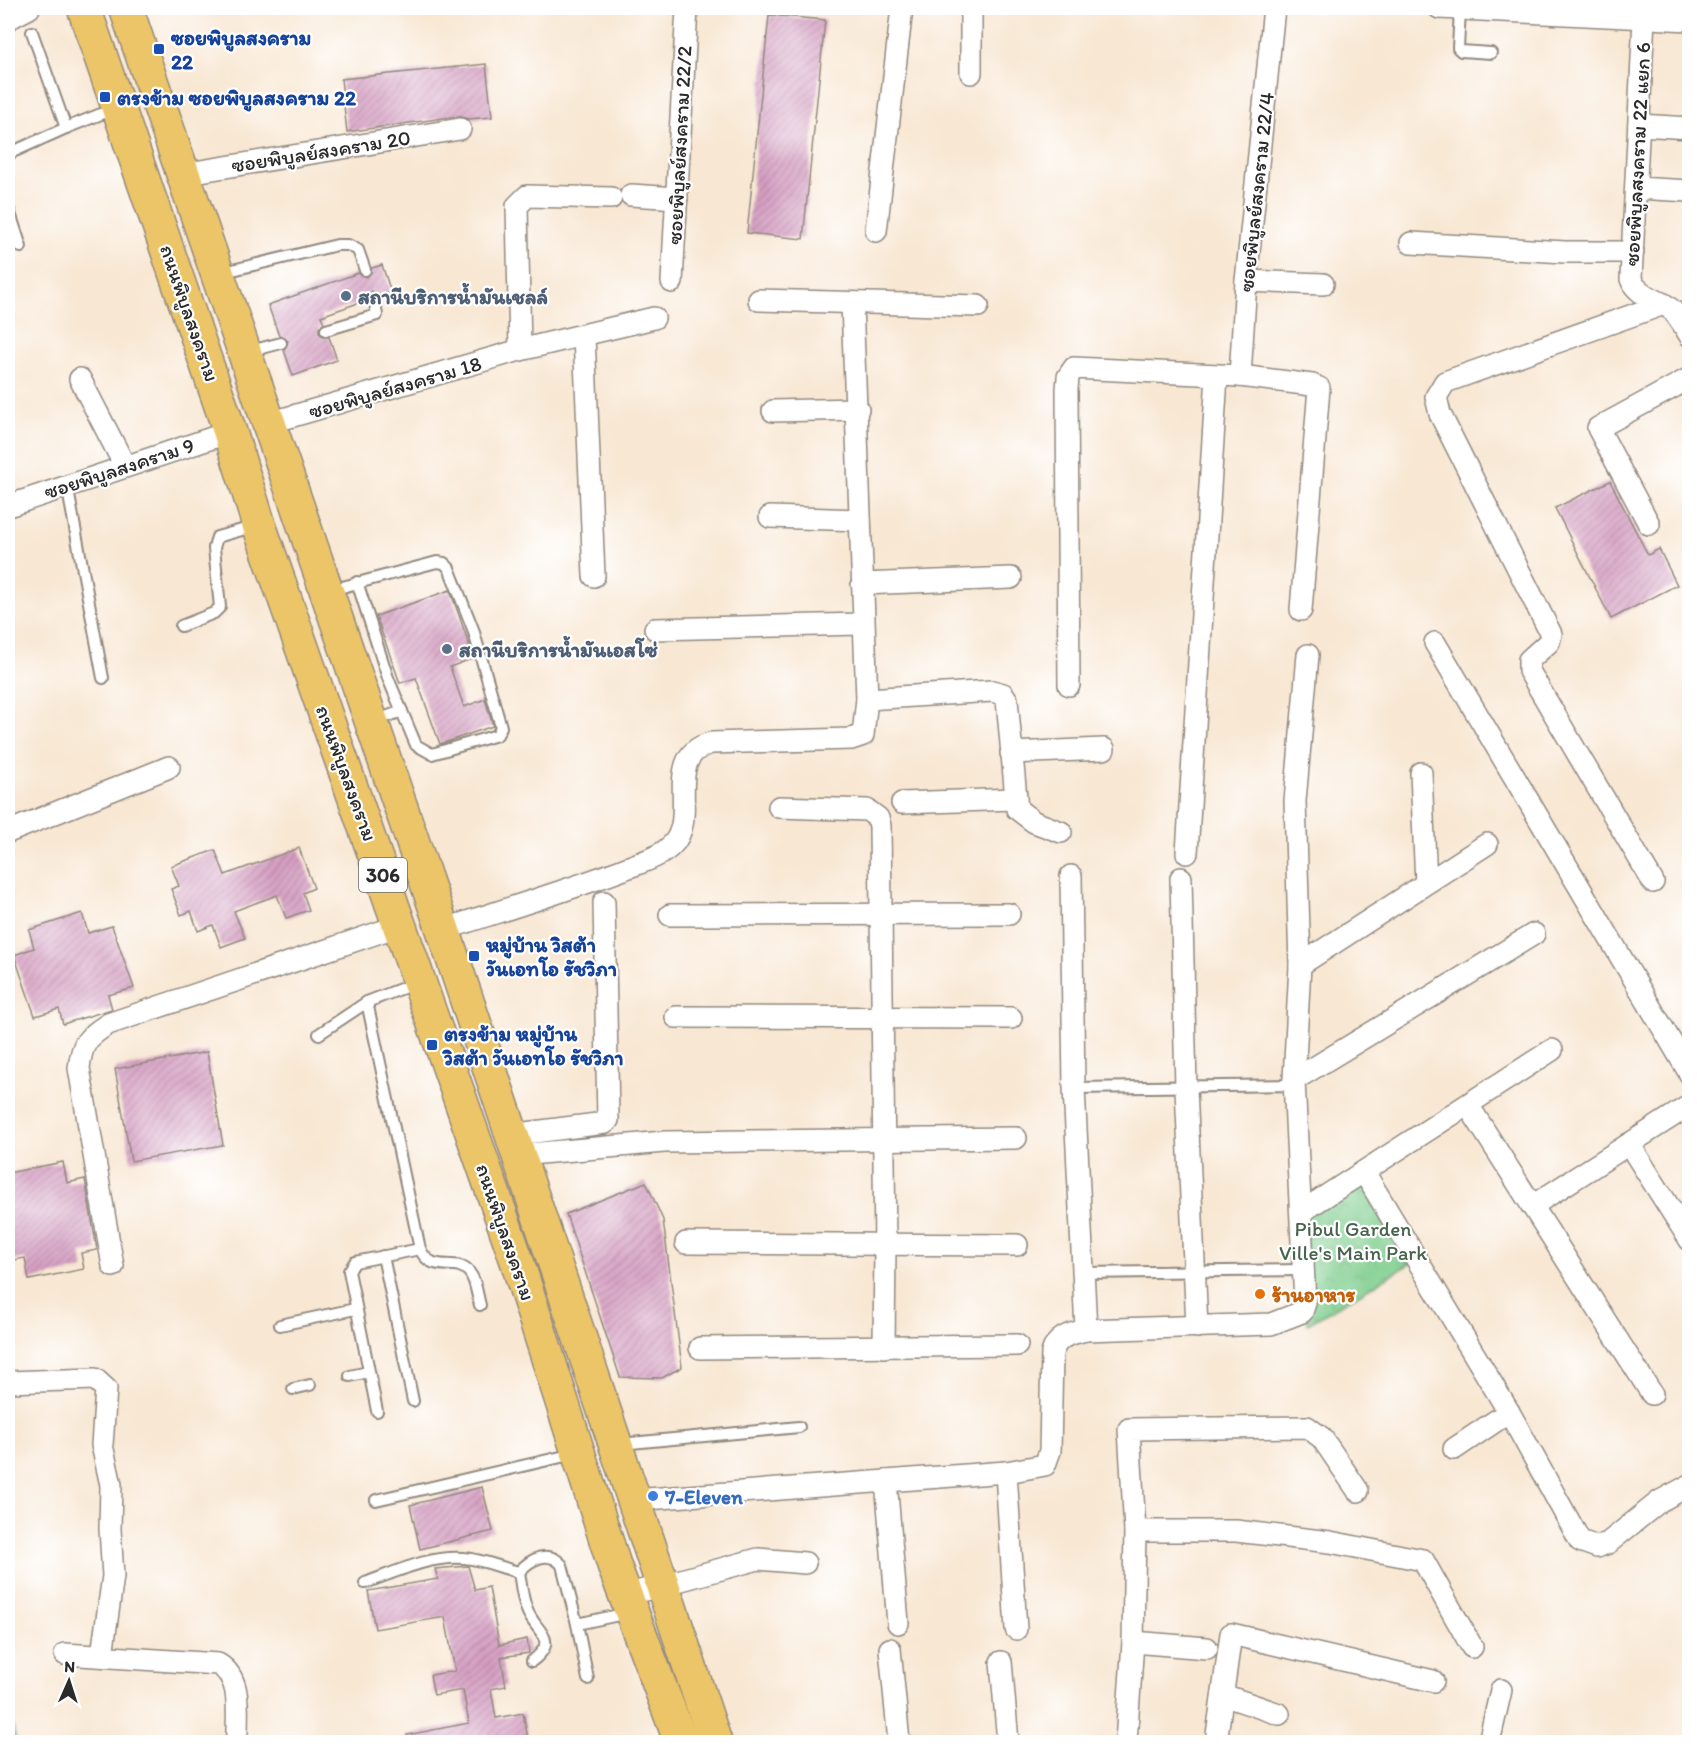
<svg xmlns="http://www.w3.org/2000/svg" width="1697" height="1750" viewBox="0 0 1697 1750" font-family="Itim,'Playpen Sans Thai',sans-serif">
<defs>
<pattern id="park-crowns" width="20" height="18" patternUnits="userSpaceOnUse" patternTransform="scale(1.5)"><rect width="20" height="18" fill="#7ecd8d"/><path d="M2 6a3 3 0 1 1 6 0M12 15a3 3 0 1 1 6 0" fill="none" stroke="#6db07a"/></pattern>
<pattern id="water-ripples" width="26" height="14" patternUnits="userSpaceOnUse" patternTransform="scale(1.5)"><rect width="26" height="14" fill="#70c2ec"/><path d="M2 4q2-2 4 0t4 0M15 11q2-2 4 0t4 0" fill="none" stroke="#5c9ebf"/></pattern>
<pattern id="building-hatch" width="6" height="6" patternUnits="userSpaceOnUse" patternTransform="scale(1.5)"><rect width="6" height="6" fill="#d69ec2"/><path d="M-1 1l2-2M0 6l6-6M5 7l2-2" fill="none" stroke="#ae819e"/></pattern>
</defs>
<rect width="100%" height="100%" fill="#fff"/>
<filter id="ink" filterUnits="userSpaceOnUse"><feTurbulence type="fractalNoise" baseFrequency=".0167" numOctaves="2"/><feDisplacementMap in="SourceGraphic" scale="12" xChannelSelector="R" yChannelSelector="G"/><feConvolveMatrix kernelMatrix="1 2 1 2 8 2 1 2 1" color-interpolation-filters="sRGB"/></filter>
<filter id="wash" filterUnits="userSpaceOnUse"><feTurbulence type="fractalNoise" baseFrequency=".008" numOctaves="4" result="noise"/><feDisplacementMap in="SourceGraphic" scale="24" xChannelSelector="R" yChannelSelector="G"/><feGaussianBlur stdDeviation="1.35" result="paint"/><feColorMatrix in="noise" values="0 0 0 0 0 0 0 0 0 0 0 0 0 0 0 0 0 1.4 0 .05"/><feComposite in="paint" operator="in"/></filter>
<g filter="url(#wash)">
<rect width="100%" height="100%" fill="#f8e7d3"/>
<polygon fill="url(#park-crowns)" stroke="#547c5c" stroke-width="1.5" points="1367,1176 1420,1258 1308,1324 1304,1215"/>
<polygon fill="url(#water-ripples)" stroke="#4e768c" stroke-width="1.5" points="8,1703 16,1742 8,1742"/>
<g id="blocks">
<g fill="url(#building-hatch)">
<polygon points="769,15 825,20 803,239 747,233"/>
<polygon points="486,64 492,117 468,119 458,116 347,132 341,79"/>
<polygon points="382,265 391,292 381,295 372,291 367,295 367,300 321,316 324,323 319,328 319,333 324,337 329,337 337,360 293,376 284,350 288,341 279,336 268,305 358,273 367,277 372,268"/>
<polygon points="1610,481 1648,555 1659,549 1677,585 1611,619 1555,508"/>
<polygon points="450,590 474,658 450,667 464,707 485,699 493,726 440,744 416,678 400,683 376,616"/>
<polygon points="299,848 314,888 303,893 309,910 286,918 277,895 234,911 245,938 221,947 213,925 198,931 191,911 181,915 171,889 179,886 171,866 215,850 225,875"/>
<polygon points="82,913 88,933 112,926 134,988 108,995 112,1009 63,1024 59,1009 35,1016 14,955 34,948 29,930"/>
<polygon points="207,1052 223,1145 131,1161 115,1069"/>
<polygon points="63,1162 67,1183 85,1179 97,1250 81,1253 84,1269 29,1280 25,1258 8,1261 8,1193 11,1192 8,1173"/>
<polygon points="646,1182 663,1220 682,1367 662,1378 620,1377 566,1214"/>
<polygon points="482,1487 493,1531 420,1549 410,1505"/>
<polygon points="468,1566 475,1590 489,1587 499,1645 527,1639 529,1653 501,1657 506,1686 491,1689 496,1718 523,1713 529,1743 408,1743 407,1735 469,1723 463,1690 434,1695 430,1675 455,1671 445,1617 375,1629 368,1591 438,1579 435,1569"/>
</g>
</g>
</g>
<g filter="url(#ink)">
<use href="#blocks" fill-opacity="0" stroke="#92897f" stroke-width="1.5"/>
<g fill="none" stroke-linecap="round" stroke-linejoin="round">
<g stroke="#92897f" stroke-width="14">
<g id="service">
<polyline points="1460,9 1458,48 1461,51 1491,53"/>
<polyline points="32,32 66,128 116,108"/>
<polyline points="8,154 66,128"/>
<polyline points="8,207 21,247"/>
<polyline points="220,273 337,245 348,245 358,250 365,270"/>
<polyline points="326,330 377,315 374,298"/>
<polyline points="247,352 281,343"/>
<polyline points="67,485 103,678"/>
<polyline points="331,590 437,562 444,563 449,568 473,629 501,727 497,735 432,754 416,745 388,678 357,582"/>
<polyline points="181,626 214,613 220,607 214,548 217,537 256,526"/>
<polyline points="375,721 402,711"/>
<path d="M367 1002 420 1249C433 1276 455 1256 469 1272 476 1280 477 1295 480 1305"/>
<polyline points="319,1034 367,1002 416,983"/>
<polyline points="1074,1088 1294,1085"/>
<polyline points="383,1256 413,1401"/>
<polyline points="1083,1273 1303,1270"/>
<polyline points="280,1325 355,1309"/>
<polyline points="350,1376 368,1372"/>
<polyline points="293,1389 310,1385"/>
<polyline points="377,1411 349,1271 355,1262 420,1249"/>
<polyline points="620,1444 799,1427"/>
<polyline points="376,1500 574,1454"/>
<path d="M365 1583C396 1572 430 1555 464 1558 482 1559 501 1568 519 1572"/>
<polyline points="577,1624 588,1679"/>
<path d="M532 1661C561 1639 535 1632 527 1610 522 1598 521 1584 519 1572 530 1559 549 1549 562 1565L577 1624 628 1613"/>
</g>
</g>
<g stroke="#92897f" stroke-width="24">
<g id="minor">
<polyline points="1439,8 1690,20"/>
<path d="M1644 18 1631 279C1637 297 1661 299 1673 311 1680 318 1685 328 1690 336"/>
<polyline points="8,19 29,8"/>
<polyline points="971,73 971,8"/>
<polyline points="1639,125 1690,128"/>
<polyline points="182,174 460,129"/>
<polyline points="1636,188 1690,191"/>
<polyline points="631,195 677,198"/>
<polyline points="876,231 902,8"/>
<polyline points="1411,243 1565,252 1633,252"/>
<polyline points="1246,281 1323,284"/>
<polyline points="672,282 687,8"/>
<polyline points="759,300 978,306"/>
<polyline points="584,335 594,576"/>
<polyline points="520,350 517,206 527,196 611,198"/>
<polyline points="1240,376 1246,281 1274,8"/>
<polyline points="80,379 125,466"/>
<polyline points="773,411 858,409"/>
<polyline points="269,423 520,350 654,318"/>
<polyline points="8,506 230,432"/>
<polyline points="770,517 860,520"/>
<polyline points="1649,524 1598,428 1690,378"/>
<polyline points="862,584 1011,578"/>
<polyline points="655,629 863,624"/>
<polyline points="1435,643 1690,1074"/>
<polyline points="1069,685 1067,389 1068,377 1074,368 1240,376 1312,385 1319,388 1301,610"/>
<polyline points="867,699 992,691 1003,694 1007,700 1017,809 1034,822 1061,832"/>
<polyline points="1011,753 1104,749"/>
<polyline points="1421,773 1426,883"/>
<polyline points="902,803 1014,799"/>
<polyline points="779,807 867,810 878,818 880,826 885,1246 884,1347"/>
<polyline points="8,832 169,767"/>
<polyline points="1187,853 1217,376"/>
<polyline points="1071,876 1074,1088 1086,1330"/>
<polyline points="1181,878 1186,1088 1197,1327"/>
<polyline points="1653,882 1529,671 1529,660 1549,642 1551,634 1440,414 1436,397 1445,382 1664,304"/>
<polyline points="670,915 1009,914"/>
<path d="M442 930C503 910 564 892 624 869 641 862 659 858 672 845 700 817 661 756 711 743L851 739 863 735 867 699 852 303"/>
<polyline points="1300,965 1487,844"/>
<polyline points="676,1017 1011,1018"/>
<polyline points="1294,1080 1534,934"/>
<polyline points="1468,1105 1652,1394"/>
<polyline points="510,1135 605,1123 608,1120 604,902"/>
<polyline points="1629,1144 1690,1240"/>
<polyline points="518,1155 664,1142 1016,1138"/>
<polyline points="1364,1172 1509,1412 1580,1541 1597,1547 1608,1543 1660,1501 1690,1485"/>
<polyline points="1532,1206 1690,1105"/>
<polyline points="1301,1212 1552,1050"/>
<polyline points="686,1243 1017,1245"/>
<path d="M113 1266 79 1068C82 1043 86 1038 108 1024L401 925"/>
<polyline points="700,1348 1017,1345"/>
<polyline points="8,1382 95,1379 106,1389 102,1445 111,1485 110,1529 113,1576 102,1655"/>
<polyline points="1454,1449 1509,1412"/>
<polyline points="1006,1472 1016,1629"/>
<polyline points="886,1481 898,1623"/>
<path d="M634 1500 1006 1472 1045 1465 1050 1451 1052 1353C1057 1336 1070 1334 1086 1330L1271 1324 1302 1312 1305 1303 1294 1080 1300 965 1295 801 1308 655"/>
<polyline points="1135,1531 1236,1531 1330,1542 1423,1560 1472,1647"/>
<polyline points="626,1595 758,1559 805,1563"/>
<polyline points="1133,1642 1207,1648"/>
<polyline points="890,1649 899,1742"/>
<path d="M65 1654 218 1664C244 1679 236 1716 237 1742"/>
<polyline points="1001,1662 1008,1742"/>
<polyline points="1223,1695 1279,1714"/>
<polyline points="1126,1742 1133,1642 1135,1531 1129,1429 1307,1427 1322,1438 1358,1491"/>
<polyline points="1216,1742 1231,1634 1433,1681"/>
<polyline points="1489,1742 1501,1690"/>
</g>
</g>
<g stroke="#92897f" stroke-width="36">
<g id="primary">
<polyline points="84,8 230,432 259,525 517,1261 615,1568 681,1742"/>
<polyline points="126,8 451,953 715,1742"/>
</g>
</g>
<use href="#service" stroke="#fff" stroke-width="10"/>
<use href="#minor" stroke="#fff" stroke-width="21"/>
<use href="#primary" stroke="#ecc569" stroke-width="33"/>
</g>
</g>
<g fill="#1a4fb4" stroke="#fff" stroke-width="2">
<rect x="153" y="43" width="12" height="12" rx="3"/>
<rect x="99" y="91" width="12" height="12" rx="3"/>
<rect x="468" y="950" width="12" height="12" rx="3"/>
<rect x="426" y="1039" width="12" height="12" rx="3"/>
</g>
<g fill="#5c6f8a" stroke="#fff" stroke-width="2">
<circle cx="346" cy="296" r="6"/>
<circle cx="447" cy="649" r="6"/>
</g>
<circle fill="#e8710a" stroke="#fff" stroke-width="2" cx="1260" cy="1294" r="6"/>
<circle fill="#3f7fe0" stroke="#fff" stroke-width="2" cx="653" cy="1496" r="6"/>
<g text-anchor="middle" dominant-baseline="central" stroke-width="4.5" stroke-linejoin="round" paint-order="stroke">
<rect fill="#fff" stroke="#6b6b6b" stroke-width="1.5" x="359" y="858" width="48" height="34" rx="4.5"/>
<g font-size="20" font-weight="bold" fill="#2b2b2b">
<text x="383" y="875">306</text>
</g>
<g font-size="21" font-weight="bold" fill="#164399" stroke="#fff" text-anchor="start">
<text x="171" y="37">ซอยพิบูลสงคราม<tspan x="171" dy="24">22</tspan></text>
<text x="117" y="97">ตรงข้าม ซอยพิบูลสงคราม 22</text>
<text x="486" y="944">หมู่บ้าน วิสต้า<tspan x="486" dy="24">วันเอทโอ รัชวิภา</tspan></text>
<text x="444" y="1033">ตรงข้าม หมู่บ้าน<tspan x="444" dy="24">วิสต้า วันเอทโอ รัชวิภา</tspan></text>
</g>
<g font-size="21" fill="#2b2b2b" stroke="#fff">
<text transform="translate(679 145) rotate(-87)">ซอยพิบูลย์สงคราม 22/2</text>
<text transform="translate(321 151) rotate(-9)">ซอยพิบูลย์สงคราม 20</text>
<text transform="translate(1637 154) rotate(-87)">ซอยพิบูลสงคราม 22 แยก 6</text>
<text transform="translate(1256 192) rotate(-84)">ซอยพิบูลย์สงคราม 22/4</text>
<text transform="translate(190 313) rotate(71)">ถนนพิบูลสงคราม</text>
<text transform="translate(395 387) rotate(-16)">ซอยพิบูลย์สงคราม 18</text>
<text transform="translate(119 468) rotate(-18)">ซอยพิบูลสงคราม 9</text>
<text transform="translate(347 773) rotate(70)">ถนนพิบูลสงคราม</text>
<text transform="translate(506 1232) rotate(71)">ถนนพิบูลสงคราม</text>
</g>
<g font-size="21" font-weight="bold" fill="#4e5e75" stroke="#fff" text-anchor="start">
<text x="358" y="296">สถานีบริการน้ำมันเชลล์</text>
<text x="459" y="649">สถานีบริการน้ำมันเอสโซ่</text>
</g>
<g font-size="21" fill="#48644d" stroke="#fff">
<text x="1353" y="1228">Pibul Garden<tspan x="1353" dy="24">Ville's Main Park</tspan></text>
</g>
<g font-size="21" font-weight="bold" fill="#c56008" stroke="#fff" text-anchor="start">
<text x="1272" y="1294">ร้านอาหาร</text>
</g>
<g font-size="21" font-weight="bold" fill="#366cbe" stroke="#fff" text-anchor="start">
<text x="665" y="1496">7-Eleven</text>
</g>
</g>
<rect width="1697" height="1750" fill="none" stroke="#fff" stroke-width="30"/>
<g transform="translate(69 1681) rotate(3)" stroke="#ffffff" stroke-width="4.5" paint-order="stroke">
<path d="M0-4.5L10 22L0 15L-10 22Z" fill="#2b2b2b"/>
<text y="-9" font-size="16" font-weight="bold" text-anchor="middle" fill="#2b2b2b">N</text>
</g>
</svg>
